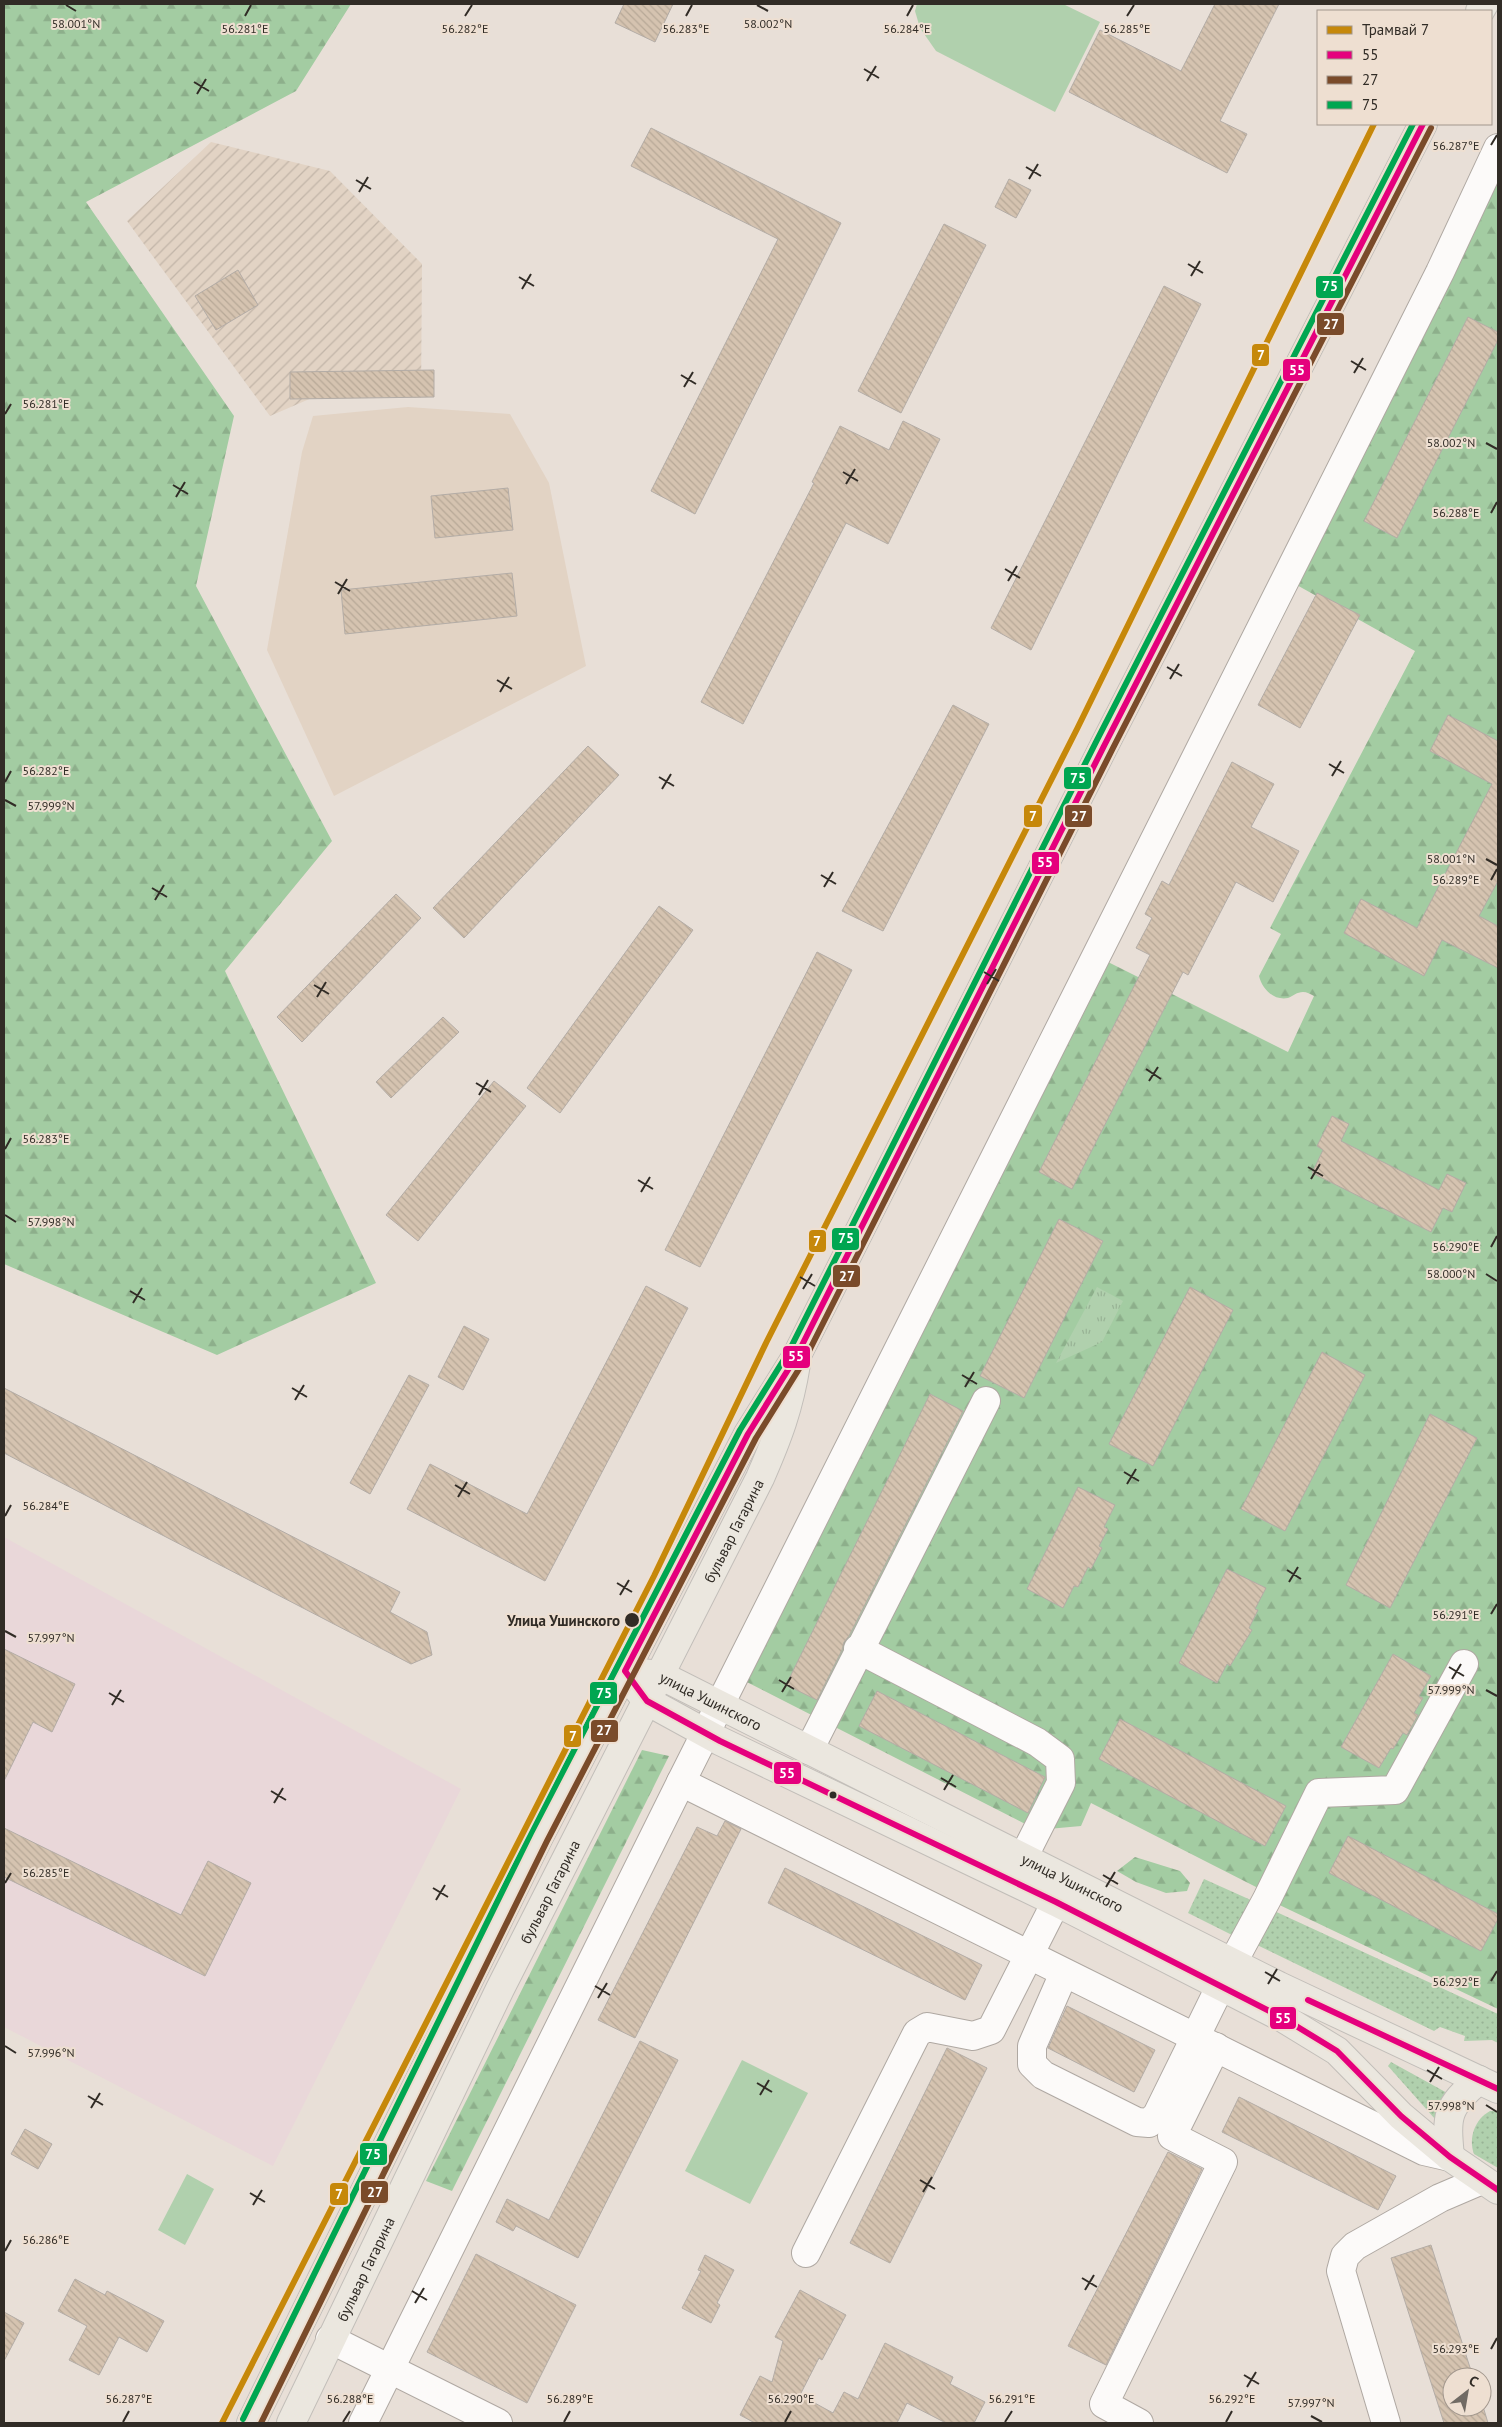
<svg xmlns="http://www.w3.org/2000/svg" width="1502" height="2427" viewBox="0 0 1502 2427" font-family="'PT Sans',sans-serif">
<defs>
<pattern id="industrial-furrows" width="10" height="10" patternUnits="userSpaceOnUse" patternTransform="scale(1.25)"><rect width="10" height="10" fill="#e2d3c4"/><path d="M-1 1l2-2M0 10L10 0M9 11l2-2" fill="none" stroke="#c2b5a8"/></pattern>
<pattern id="grass-dots" width="8" height="8" patternUnits="userSpaceOnUse" patternTransform="scale(1.25)"><rect width="8" height="8" fill="#b0d0ad"/><path d="M2 2h.1M6 6h.1" fill="none" stroke="#98b395" stroke-width="1.8" stroke-linecap="round"/></pattern>
<pattern id="forest-firs" width="22" height="20" patternUnits="userSpaceOnUse" patternTransform="scale(1.25)"><rect width="22" height="20" fill="#a3cca2"/><path d="M5 1l3.5 6h-7zM16 11l3.5 6h-7z" fill="#8daf8b"/></pattern>
<pattern id="park-tufts" width="24" height="20" patternUnits="userSpaceOnUse" patternTransform="scale(1.25)"><rect width="24" height="20" fill="#b0d0ad"/><path d="M3 7l-1-3M5 7V3M7 7l1-3M15 17l-1-3M17 17v-4M19 17l1-3" fill="none" stroke="#98b395"/></pattern>
<pattern id="building-back-hatch" width="6" height="6" patternUnits="userSpaceOnUse" patternTransform="scale(1.25)"><rect width="6" height="6" fill="#d5c3b0"/><path d="M-1 5l2 2M0 0l6 6M5-1l2 2" fill="none" stroke="#b7a897"/></pattern>
</defs>
<rect width="100%" height="100%" fill="#e8dfd7"/>
<polygon fill="url(#industrial-furrows)" points="211,142 330,171 422,264 421,398 321,394 270,416 127,221"/>
<polygon fill="#e2d3c4" points="408,407 510,414 549,483 586,666 334,796 267,650 302,452 313,416"/>
<polygon fill="#e9d7d9" points="4,1537 461,1789 273,2166 4,2027"/>
<g fill="url(#grass-dots)">
<polygon points="1204,1879 1253,1901 1232,1935 1188,1913"/>
<polygon points="1270,1909 1498,2014 1498,2043 1492,2040 1464,2041 1465,2036 1440,2027 1434,2031 1253,1943"/>
<polygon points="1391,2062 1449,2094 1435,2119 1388,2066"/>
<path d="M1490 2111H1498V2168L1474 2154C1468 2138 1475 2119 1490 2111Z"/>
</g>
<g fill="url(#forest-firs)">
<polygon points="4,4 351,4 296,91 86,202 234,416 196,586 332,841 225,971 376,1283 217,1355 4,1264"/>
<path d="M1498 148V2009L1267 1899 1258 1888 1091 1803 1081 1826 1037 1830 735 1676 1096 956 1288 1052 1314 996C1310 994 1307 992 1303 992 1297 992 1293 996 1288 998 1274 1001 1262 989 1259 976L1281 934 1270 928 1415 651 1286 579Z"/>
<polygon points="642,1750 669,1756 452,2191 426,2181"/>
<polygon points="1135,1857 1180,1871 1190,1883 1187,1891 1166,1893 1136,1882 1117,1871"/>
</g>
<polygon fill="url(#park-tufts)" points="1097,1287 1123,1301 1102,1342 1056,1363"/>
<g fill="#b0d0ad">
<polygon points="917,4 1063,4 1100,22 1055,112 936,51 920,28 915,11"/>
<polygon points="742,2060 808,2093 750,2204 685,2171"/>
<polygon points="187,2174 214,2189 185,2245 158,2230"/>
</g>
<g fill="url(#building-back-hatch)" stroke="#b3aca6">
<polygon points="624,4 673,4 655,42 615,23"/>
<polygon points="1215,4 1279,4 1220,121 1247,134 1227,173 1069,92 1100,30 1181,71"/>
<polygon points="651,128 841,223 695,514 651,491 778,239 631,166"/>
<polygon points="1009,179 1031,190 1016,218 995,207"/>
<polygon points="944,224 986,245 901,413 858,391"/>
<polygon points="238,270 258,305 216,330 195,296"/>
<polygon points="1164,286 1201,304 1031,650 991,628"/>
<polygon points="1468,317 1498,332 1498,340 1397,538 1364,521"/>
<polygon points="434,370 434,397 290,399 290,372"/>
<polygon points="903,421 940,439 888,544 846,523 743,724 701,702 814,483 812,482 840,426 889,450"/>
<polygon points="508,488 513,530 435,538 431,496"/>
<polygon points="512,573 517,616 345,634 341,590"/>
<polygon points="1317,593 1360,615 1300,728 1258,705"/>
<polygon points="953,705 989,724 883,931 842,911"/>
<polygon points="1448,715 1498,741 1498,881 1479,916 1498,926 1498,968 1442,940 1424,976 1344,933 1361,899 1417,928 1492,784 1430,751"/>
<polygon points="588,746 619,775 464,938 433,908"/>
<polygon points="1232,762 1274,784 1251,827 1299,851 1273,902 1236,882 1188,975 1183,972 1072,1189 1039,1172 1150,955 1136,948 1152,918 1145,914 1162,881 1169,885"/>
<polygon points="396,894 421,918 302,1042 277,1017"/>
<polygon points="659,906 693,930 560,1113 527,1088"/>
<polygon points="817,952 852,970 700,1267 665,1250"/>
<polygon points="443,1017 459,1032 391,1098 376,1082"/>
<polygon points="494,1081 526,1106 418,1241 386,1215"/>
<polygon points="1332,1116 1349,1124 1341,1141 1439,1190 1447,1174 1466,1183 1452,1212 1443,1208 1431,1232 1312,1173 1323,1150 1317,1146"/>
<polygon points="1059,1219 1103,1241 1024,1398 980,1376"/>
<polygon points="646,1286 688,1308 545,1581 407,1509 430,1464 527,1514"/>
<polygon points="1190,1287 1233,1310 1153,1466 1109,1444"/>
<polygon points="464,1326 489,1339 463,1390 438,1377"/>
<polygon points="1322,1352 1365,1375 1285,1531 1241,1509"/>
<polygon points="409,1375 429,1385 370,1494 350,1483"/>
<polygon points="4,1388 400,1592 390,1612 427,1632 432,1655 411,1664 4,1453"/>
<polygon points="930,1394 963,1411 849,1636 844,1642 842,1650 817,1700 786,1685"/>
<polygon points="1430,1414 1477,1438 1390,1608 1346,1585"/>
<polygon points="1078,1487 1115,1505 1104,1527 1108,1529 1099,1546 1102,1548 1091,1569 1088,1567 1078,1587 1074,1586 1063,1608 1027,1589"/>
<polygon points="1227,1569 1266,1588 1255,1609 1258,1610 1249,1628 1252,1630 1230,1666 1227,1664 1217,1683 1179,1663"/>
<polygon points="4,1649 75,1684 52,1732 33,1722 4,1781"/>
<polygon points="1393,1654 1431,1676 1419,1696 1423,1698 1414,1713 1418,1715 1407,1735 1403,1733 1393,1749 1391,1748 1379,1768 1341,1747"/>
<polygon points="877,1691 1045,1777 1028,1813 859,1726"/>
<polygon points="1120,1719 1286,1806 1265,1846 1099,1759"/>
<polygon points="725,1821 741,1829 635,2038 598,2020 697,1827 717,1836"/>
<polygon points="4,1828 181,1915 208,1861 251,1883 205,1976 4,1877"/>
<polygon points="1348,1836 1498,1914 1498,1919 1481,1951 1329,1873"/>
<polygon points="785,1868 982,1965 965,2000 768,1903"/>
<polygon points="1067,2006 1155,2050 1134,2092 1048,2048"/>
<polygon points="640,2041 678,2060 578,2258 516,2226 513,2231 496,2222 507,2199 549,2220"/>
<polygon points="947,2048 987,2068 890,2263 850,2243"/>
<polygon points="1239,2097 1396,2176 1378,2210 1222,2132"/>
<polygon points="25,2129 52,2144 38,2169 11,2154"/>
<polygon points="1168,2152 1202,2169 1106,2365 1068,2346"/>
<polygon points="1431,2245 1473,2377 1452,2377 1452,2407 1482,2407 1482,2403 1488,2423 1444,2423 1391,2258"/>
<polygon points="476,2254 576,2305 527,2403 427,2352"/>
<polygon points="705,2255 734,2270 717,2303 720,2305 711,2323 682,2308 701,2271 698,2270"/>
<polygon points="75,2279 105,2295 107,2291 164,2321 147,2352 119,2337 99,2375 69,2360 87,2326 58,2311"/>
<polygon points="800,2290 846,2315 822,2360 819,2358 800,2395 833,2413 844,2392 858,2399 885,2343 953,2377 950,2384 985,2402 974,2423 946,2423 907,2403 897,2423 755,2423 740,2415 760,2376 772,2382 783,2341 775,2337"/>
<polygon points="4,2312 24,2323 4,2361"/>
</g>
<g fill="none" stroke-linecap="round" stroke-linejoin="round">
<g stroke="#afa8a2" stroke-width="30">
<g id="minor">
<polyline points="858,1649 1037,1742 1060,1759 1061,1783 1024,1856"/>
<polyline points="809,1750 986,1401"/>
<polyline points="681,1782 1424,2151 1450,2157"/>
<polyline points="1233,1962 1267,1899 1319,1793 1395,1790 1464,1664"/>
<polyline points="1064,1973 1032,2046 1032,2064 1043,2075 1137,2122 1149,2123 1157,2115 1220,1987"/>
<polyline points="806,2253 917,2033 927,2027 973,2036 991,2030 1056,1902"/>
<polyline points="330,2339 498,2423"/>
<polyline points="363,2423 681,1782 1440,272 1498,148"/>
<polyline points="1139,2423 1104,2404 1223,2162 1172,2136 1216,2047"/>
<polyline points="1386,2423 1341,2271 1345,2256 1355,2246 1440,2198 1482,2180"/>
</g>
</g>
<g stroke="#c2beb9" stroke-width="30">
<g id="major">
<polyline points="1480,11 1484,4"/>
<path id="s1" d="M641 1673 660 1675 1279 1986 1498 2089"/>
<polyline points="636,1687 647,1701 720,1741 1056,1902 1283,2018 1337,2051 1401,2116 1450,2157 1498,2190"/>
<path d="M1450 2157C1446 2116 1446 2107 1479 2080"/>
<polyline points="251,2423 539,1837 748,1434 796,1357 1105,744 1423,124"/>
<path id="s2" d="M291 2423 500 1989 760 1478C778 1437 789 1408 796 1364"/>
</g>
</g>
<use href="#minor" stroke="#fcfaf9" stroke-width="28"/>
<use href="#major" stroke="#ebe7df" stroke-width="28"/>
<g stroke="#eedfd1" stroke-width="10">
<g id="bus-1">
<polyline points="1423,124 1105,744 796,1357 748,1434 625,1671 647,1701 720,1741 1056,1902 1283,2018 1337,2051 1401,2116 1450,2157 1498,2190"/>
<polyline points="1308,2000 1498,2089"/>
</g>
</g>
<g stroke="#eedfd1" stroke-width="10">
<polyline id="bus-2" points="261,2423 547,1841 756,1438 804,1361 1113,748 1431,128"/>
</g>
<g stroke="#eedfd1" stroke-width="10">
<polyline id="bus-3" points="243,2419 531,1833 740,1430 788,1353 1097,740 1413,124"/>
</g>
<use href="#bus-1" stroke="#e5007d" stroke-width="6"/>
<use href="#bus-2" stroke="#7a4b2a" stroke-width="6"/>
<use href="#bus-3" stroke="#00a651" stroke-width="6"/>
<g stroke="#eedfd1" stroke-width="10">
<polyline id="tram-1" points="222,2423 654,1576 767,1341 1077,729 1374,124"/>
</g>
<use href="#tram-1" stroke="#c6880a" stroke-width="6"/>
</g>
<path fill="none" stroke="#312c26" stroke-width="2" d="M66 5 76 11M757 5 768 11M245 16 251 5M465 16 472 5M686 16 692 5M907 16 913 5M1127 16 1134 5M864 69 879 78M867 81 876 66M194 82 209 91M197 94 206 79M1491 145 1497 135M1026 167 1041 176M1029 179 1038 164M356 180 371 189M359 192 368 177M1188 264 1203 273M1191 276 1200 261M519 277 534 286M522 289 531 274M1351 361 1366 370M1354 373 1363 358M681 375 696 384M684 387 693 372M5 414 11 404M1486 443 1497 449M843 472 858 481M846 484 855 469M173 485 188 494M176 497 185 482M1491 513 1497 502M1005 569 1020 578M1008 581 1017 566M335 582 350 591M338 594 347 579M1167 667 1182 676M1170 679 1179 664M497 680 512 689M500 692 509 677M1329 764 1344 773M1332 776 1341 761M659 777 674 786M5 782 11 771M662 789 671 774M5 800 16 806M1486 859 1497 865M821 875 836 884M1491 880 1497 869M824 887 833 872M152 888 167 897M155 900 164 885M984 972 999 981M987 984 996 969M314 985 329 994M317 997 326 982M1146 1069 1161 1079M1149 1081 1158 1067M476 1083 491 1092M479 1095 488 1080M5 1149 11 1138M1308 1167 1323 1176M1311 1179 1320 1164M638 1180 653 1189M641 1192 650 1177M5 1215 16 1222M1491 1247 1497 1236M1486 1274 1497 1281M800 1277 815 1286M803 1289 812 1274M130 1291 145 1300M133 1303 142 1288M962 1375 977 1384M965 1387 974 1372M292 1388 307 1397M295 1400 304 1385M1124 1472 1139 1481M1127 1484 1136 1469M455 1485 470 1494M458 1497 467 1482M5 1516 11 1505M1287 1570 1301 1579M1289 1582 1298 1567M617 1583 632 1592M620 1595 629 1580M1491 1614 1497 1604M5 1631 16 1637M1449 1667 1464 1676M1452 1679 1461 1664M779 1680 794 1689M1486 1690 1497 1696M782 1692 791 1677M109 1693 124 1702M112 1705 121 1690M941 1778 956 1787M944 1790 953 1775M271 1791 286 1800M274 1803 283 1788M1103 1875 1118 1884M5 1883 11 1873M1106 1887 1115 1872M433 1888 448 1897M436 1900 445 1885M1265 1972 1280 1981M1491 1981 1497 1971M1268 1984 1277 1969M595 1986 610 1995M598 1998 607 1983M5 2046 16 2053M1427 2070 1442 2079M1430 2082 1439 2067M757 2083 772 2092M760 2095 769 2080M88 2096 103 2105M1486 2105 1497 2112M91 2108 100 2093M920 2180 935 2189M923 2192 932 2177M250 2193 265 2202M253 2205 262 2190M5 2251 11 2240M1082 2278 1097 2287M1085 2290 1094 2275M412 2291 427 2300M415 2303 424 2288M1491 2349 1497 2338M1244 2375 1259 2384M1247 2387 1256 2372M1311 2416 1322 2422M123 2422 129 2411M343 2422 350 2411M564 2422 570 2411M785 2422 791 2411M1005 2422 1012 2411M1226 2422 1232 2411"/>
<g fill="#312c26" stroke="#eedfd1" stroke-width="2">
<circle cx="632" cy="1620" r="8"/>
<circle cx="833" cy="1795" r="4.5"/>
</g>
<g text-anchor="middle" dominant-baseline="central" stroke-width="4" stroke-linejoin="round" paint-order="stroke">
<g font-size="15" fill="#312c26" stroke="#eedfd1">
<text stroke="none"><textPath href="#s2" startOffset="996">бульвар Гагарина</textPath></text>
<text stroke="none"><textPath href="#s1" startOffset="76">улица Ушинского</textPath></text>
<text stroke="none"><textPath href="#s1" startOffset="481">улица Ушинского</textPath></text>
<text stroke="none"><textPath href="#s2" startOffset="591">бульвар Гагарина</textPath></text>
<text stroke="none"><textPath href="#s2" startOffset="171">бульвар Гагарина</textPath></text>
</g>
<g font-size="15" font-weight="bold" fill="#312c26" stroke="#eedfd1" text-anchor="end">
<text x="620" y="1620">Улица Ушинского</text>
</g>
</g>
<g font-size="12" text-anchor="middle" fill="#312c26" stroke="#eedfd1" stroke-width="4" stroke-linejoin="round" paint-order="stroke">
<text x="76" y="28">58.001°N</text>
<text x="768" y="28">58.002°N</text>
<text x="245" y="33">56.281°E</text>
<text x="465" y="33">56.282°E</text>
<text x="686" y="33">56.283°E</text>
<text x="907" y="33">56.284°E</text>
<text x="1127" y="33">56.285°E</text>
<text x="1456" y="150">56.287°E</text>
<text x="46" y="408">56.281°E</text>
<text x="1451" y="447">58.002°N</text>
<text x="1456" y="517">56.288°E</text>
<text x="46" y="775">56.282°E</text>
<text x="51" y="810">57.999°N</text>
<text x="1451" y="863">58.001°N</text>
<text x="1456" y="884">56.289°E</text>
<text x="46" y="1143">56.283°E</text>
<text x="51" y="1226">57.998°N</text>
<text x="1456" y="1251">56.290°E</text>
<text x="1451" y="1278">58.000°N</text>
<text x="46" y="1510">56.284°E</text>
<text x="1456" y="1619">56.291°E</text>
<text x="51" y="1642">57.997°N</text>
<text x="1451" y="1694">57.999°N</text>
<text x="46" y="1877">56.285°E</text>
<text x="1456" y="1986">56.292°E</text>
<text x="51" y="2057">57.996°N</text>
<text x="1451" y="2110">57.998°N</text>
<text x="46" y="2244">56.286°E</text>
<text x="1456" y="2353">56.293°E</text>
<text x="129" y="2403">56.287°E</text>
<text x="350" y="2403">56.288°E</text>
<text x="570" y="2403">56.289°E</text>
<text x="791" y="2403">56.290°E</text>
<text x="1012" y="2403">56.291°E</text>
<text x="1232" y="2403">56.292°E</text>
<text x="1311" y="2407">57.997°N</text>
</g>
<g stroke="#eedfd1" stroke-width="2">
<rect x="1315" y="275" width="29" height="24" rx="5" fill="#00a651"/>
<rect x="1316" y="312" width="29" height="24" rx="5" fill="#7a4b2a"/>
<rect x="1251" y="343" width="19" height="24" rx="5" fill="#c6880a"/>
<rect x="1282" y="358" width="29" height="24" rx="5" fill="#e5007d"/>
<rect x="1063" y="766" width="29" height="24" rx="5" fill="#00a651"/>
<rect x="1023" y="804" width="20" height="24" rx="5" fill="#c6880a"/>
<rect x="1064" y="804" width="29" height="24" rx="5" fill="#7a4b2a"/>
<rect x="1031" y="851" width="29" height="24" rx="5" fill="#e5007d"/>
<rect x="831" y="1227" width="29" height="24" rx="5" fill="#00a651"/>
<rect x="808" y="1229" width="19" height="24" rx="5" fill="#c6880a"/>
<rect x="832" y="1264" width="29" height="24" rx="5" fill="#7a4b2a"/>
<rect x="782" y="1345" width="29" height="24" rx="5" fill="#e5007d"/>
<rect x="589" y="1681" width="29" height="24" rx="5" fill="#00a651"/>
<rect x="590" y="1719" width="29" height="24" rx="5" fill="#7a4b2a"/>
<rect x="563" y="1724" width="19" height="24" rx="5" fill="#c6880a"/>
<rect x="773" y="1761" width="29" height="24" rx="5" fill="#e5007d"/>
<rect x="1269" y="2006" width="28" height="24" rx="5" fill="#e5007d"/>
<rect x="359" y="2142" width="29" height="24" rx="5" fill="#00a651"/>
<rect x="360" y="2180" width="29" height="24" rx="5" fill="#7a4b2a"/>
<rect x="329" y="2182" width="20" height="24" rx="5" fill="#c6880a"/>
</g>
<g font-size="14" text-anchor="middle" font-weight="bold" fill="#fff">
<text x="1330" y="291">75</text>
<text x="1331" y="329">27</text>
<text x="1261" y="360">7</text>
<text x="1297" y="375">55</text>
<text x="1078" y="783">75</text>
<text x="1033" y="821">7</text>
<text x="1079" y="821">27</text>
<text x="1045" y="867">55</text>
<text x="846" y="1243">75</text>
<text x="817" y="1246">7</text>
<text x="847" y="1281">27</text>
<text x="796" y="1361">55</text>
<text x="604" y="1698">75</text>
<text x="604" y="1735">27</text>
<text x="573" y="1741">7</text>
<text x="787" y="1778">55</text>
<text x="1283" y="2023">55</text>
<text x="373" y="2159">75</text>
<text x="375" y="2197">27</text>
<text x="339" y="2199">7</text>
</g>
<rect width="1502" height="2427" fill="none" stroke="#312c26" stroke-width="10"/>
<rect x="1317" y="10" width="175" height="115" fill="#eedfd1" stroke="#a2978d"/>
<rect x="1327" y="26" width="25" height="8" fill="#c6880a" stroke="#a2978d"/>
<text x="1362" y="35" font-size="15" fill="#312c26">Трамвай 7</text>
<rect x="1327" y="51" width="25" height="8" fill="#e5007d" stroke="#a2978d"/>
<text x="1362" y="60" font-size="15" fill="#312c26">55</text>
<rect x="1327" y="76" width="25" height="8" fill="#7a4b2a" stroke="#a2978d"/>
<text x="1362" y="85" font-size="15" fill="#312c26">27</text>
<rect x="1327" y="101" width="25" height="8" fill="#00a651" stroke="#a2978d"/>
<text x="1362" y="110" font-size="15" fill="#312c26">75</text>
<g transform="translate(1467 2392) rotate(31)"><circle r="24" fill="#eedfd1" stroke="#a2978d"/>
<path d="M0-4L9 19L0 12L-9 19Z" fill="#716b64"/>
<text y="-8" font-size="14" font-weight="bold" text-anchor="middle" fill="#312c26">С</text>
</g>
</svg>
